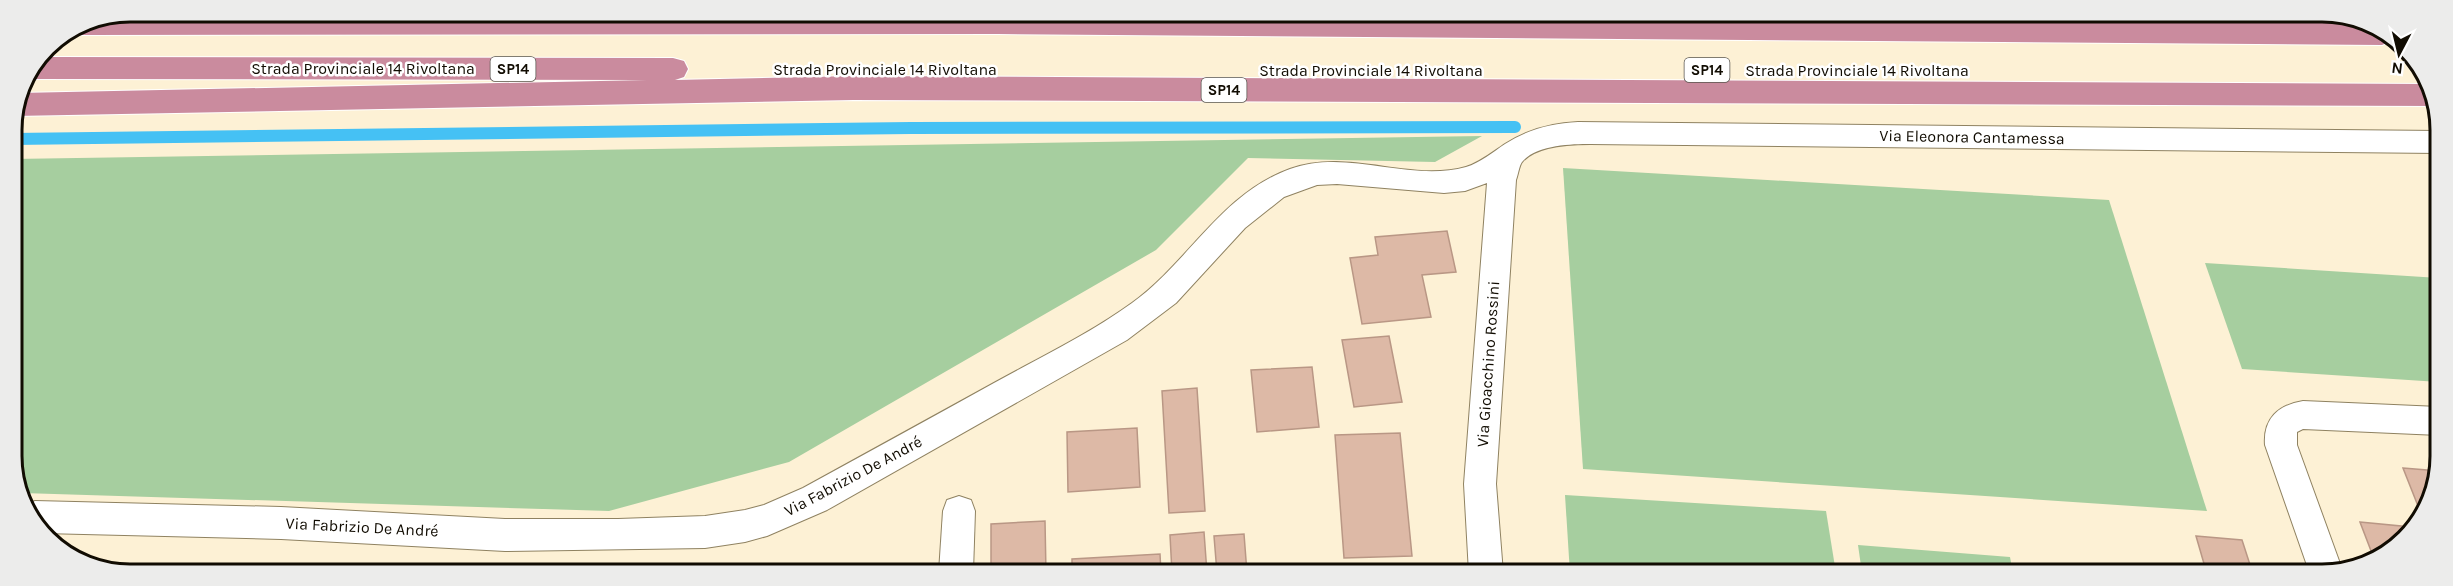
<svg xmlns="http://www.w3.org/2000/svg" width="2453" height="586" viewBox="0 0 2453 586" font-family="Karla,sans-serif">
<rect width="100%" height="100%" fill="#fdf1d5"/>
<g fill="#a6ce9f">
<polygon points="465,12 2346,14 2375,30 527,20"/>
<polygon points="1482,136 1435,162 1248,158 1156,250 789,462 609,511 22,493 14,479 12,159"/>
<polygon points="1563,168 2109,200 2207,511 1583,469"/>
<polygon points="2205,263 2439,278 2439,382 2242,369"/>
<polygon points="1565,495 1826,511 1836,573 1570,573"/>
<polygon points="1858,545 2010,557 2013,573 1862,573"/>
</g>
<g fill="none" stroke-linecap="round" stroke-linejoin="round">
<polyline stroke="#45c1f4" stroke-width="12" points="12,139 911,128 1515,127"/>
</g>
<g fill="#ddb9a6" stroke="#b99785" stroke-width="1.5">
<polygon points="1447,231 1456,272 1422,275 1431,317 1362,324 1350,258 1378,255 1375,237"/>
<polygon points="1389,336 1402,402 1354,407 1342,340"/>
<polygon points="1312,367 1319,427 1257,432 1251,370"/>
<polygon points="1197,388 1205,511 1169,513 1162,391"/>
<polygon points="1137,428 1140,487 1068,492 1067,432"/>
<polygon points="1400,433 1412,556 1344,558 1335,435"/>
<polygon points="2403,468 2439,471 2439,479 2420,511"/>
<polygon points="1045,521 1046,573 991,572 991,524"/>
<polygon points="2360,522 2411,527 2400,545 2373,556"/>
<polygon points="1204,532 1207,573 1172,573 1170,535"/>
<polygon points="1244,534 1247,573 1217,573 1214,536"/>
<polygon points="2196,536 2242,540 2253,574 2207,574"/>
<polygon points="1160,554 1161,573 1072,573 1072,559"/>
</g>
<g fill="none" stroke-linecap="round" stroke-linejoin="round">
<g stroke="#8f8261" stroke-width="2">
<g id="minor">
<path d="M1578 122 2439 131V153L1590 144C1571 144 1536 145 1522 162 1519 166 1518 175 1516 180L1496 484 1503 573H1469L1464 484 1487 183 1465 191 1444 193 1337 184 1317 185 1284 197 1245 228 1176 303 1127 340 827 510 767 536 745 542 705 548 505 551 281 539 43 533 28 504 35 501 281 507 505 519H618L705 516 745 510 764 505 803 488C867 453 931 418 994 383 1041 357 1089 334 1132 303 1189 262 1221 194 1290 169 1349 148 1409 183 1466 167 1480 163 1493 152 1505 144 1527 130 1551 123 1578 122Z"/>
<path d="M2303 401 2439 407V435L2303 429 2297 432V445L2342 569 2330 574H2310L2265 445C2263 419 2278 405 2303 401Z"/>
<polygon points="959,496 971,500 975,511 973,572 939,572 943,511 947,500"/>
</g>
</g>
<g stroke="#fff" stroke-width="2">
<g id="trunk">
<polygon points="126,13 1129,13 2361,23 2393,40 2382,45 998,34 81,35 70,31 86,21"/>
<polygon points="40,57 673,58 684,61 688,69 684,77 675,80 853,76 2426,84 2438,106 853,100 14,116 19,93 647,80 33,79 26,77"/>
</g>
</g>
<use href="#minor" fill="#fff" fill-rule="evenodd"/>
<use href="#trunk" fill="#ca8b9e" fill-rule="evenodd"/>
</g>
<g text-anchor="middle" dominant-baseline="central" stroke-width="5" stroke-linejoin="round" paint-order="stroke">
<g fill="#fff" stroke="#58554e" stroke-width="1.5">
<rect x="490.5" y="57" width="45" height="24" rx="4.5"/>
<rect x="1684.5" y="58" width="45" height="24" rx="4.5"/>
<rect x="1201.5" y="78" width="45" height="24" rx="4.5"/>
</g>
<g font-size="15" font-weight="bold" fill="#110c02">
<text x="513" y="69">SP14</text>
<text x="1707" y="70">SP14</text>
<text x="1224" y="90">SP14</text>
</g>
<g font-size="16" fill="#110c02" stroke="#fff">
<text x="363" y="68">Strada Provinciale 14 Rivoltana</text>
<text x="885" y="69">Strada Provinciale 14 Rivoltana</text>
<text x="1371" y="70">Strada Provinciale 14 Rivoltana</text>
<text x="1857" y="70">Strada Provinciale 14 Rivoltana</text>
<text transform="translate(1972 137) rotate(1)">Via Eleonora Cantamessa</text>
<text transform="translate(1488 364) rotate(-86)">Via Gioacchino Rossini</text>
<text transform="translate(853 476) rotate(-28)">Via Fabrizio De André</text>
<text transform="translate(362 527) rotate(3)">Via Fabrizio De André</text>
</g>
</g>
<path d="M0 0H2453V586H0ZM130 22H2322A108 108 0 0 1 2430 130V456A108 108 0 0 1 2322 564H130A108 108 0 0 1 22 456V130A108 108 0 0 1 130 22Z" fill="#ececeb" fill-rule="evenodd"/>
<path fill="none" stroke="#110c02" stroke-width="3" d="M130 22H2322A108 108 0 0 1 2430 130V456A108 108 0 0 1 2322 564H130A108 108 0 0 1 22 456V130A108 108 0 0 1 130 22Z"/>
<g transform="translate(2399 54) rotate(187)" stroke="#ffffff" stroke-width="4.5" paint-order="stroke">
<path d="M0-4.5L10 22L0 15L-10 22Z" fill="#110c02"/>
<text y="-9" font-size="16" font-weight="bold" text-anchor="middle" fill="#110c02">N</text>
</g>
</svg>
